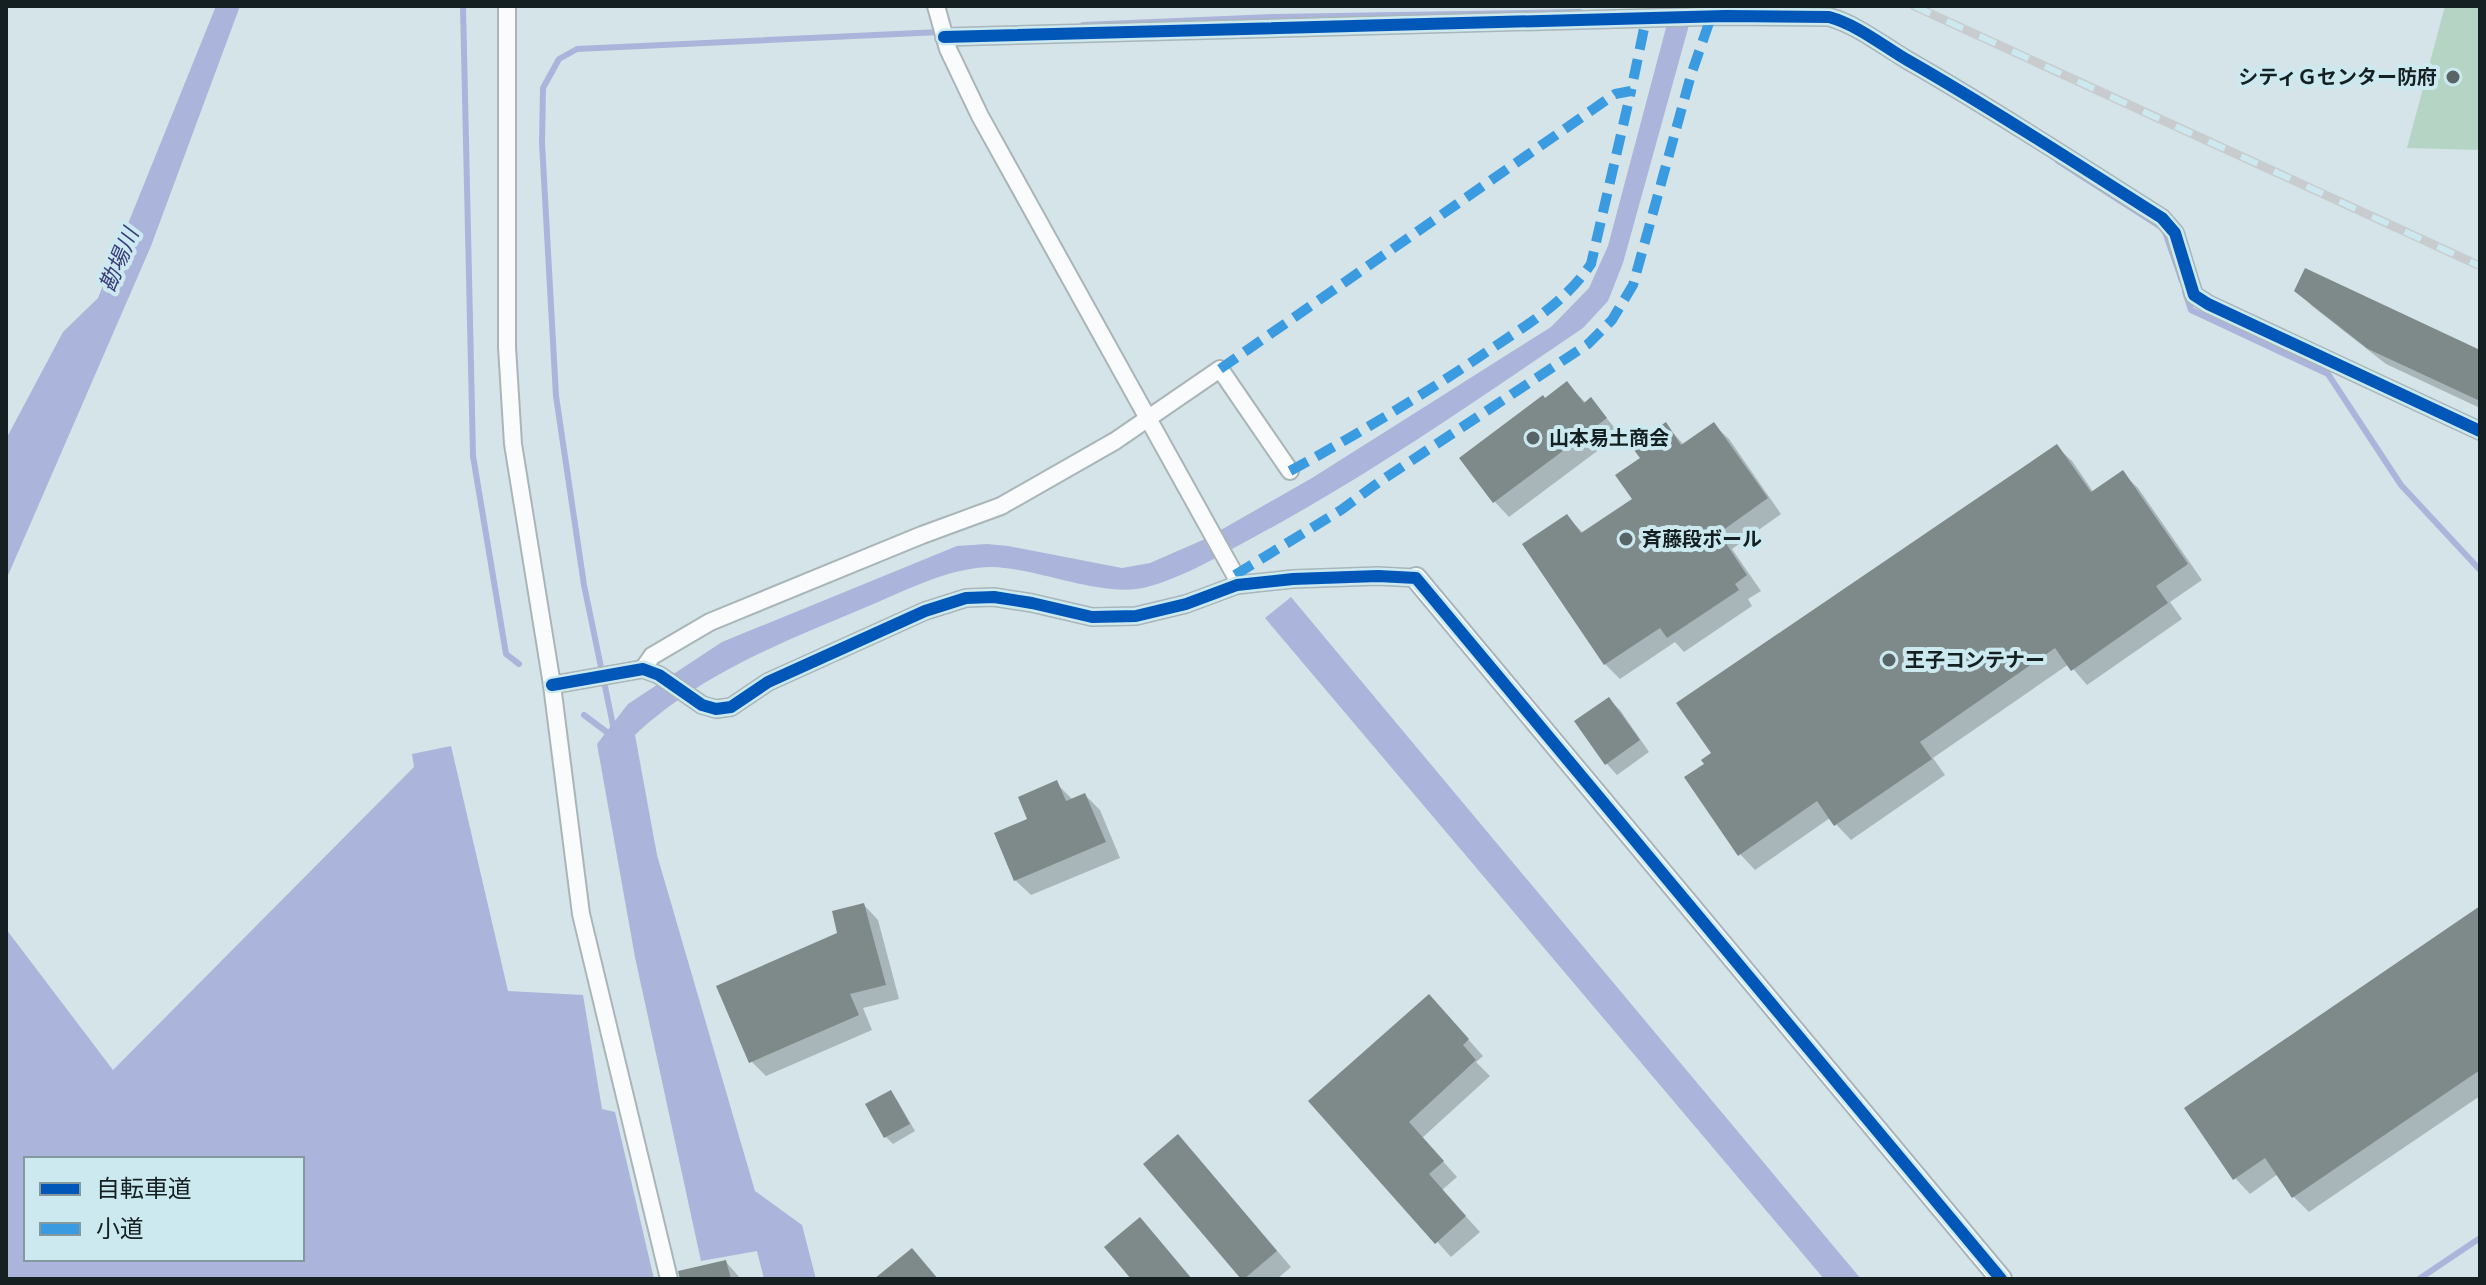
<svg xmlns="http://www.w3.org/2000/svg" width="2486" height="1285" viewBox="0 0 2486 1285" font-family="Rubik,'Noto Sans JP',sans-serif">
<rect width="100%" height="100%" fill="#d4e4e8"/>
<polygon fill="#b6d4c3" points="2445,6 2480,6 2480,150 2407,148"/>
<g fill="#abb4da" fill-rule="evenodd">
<polygon points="216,6 240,6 151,246 6,580 6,439 63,332 98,298"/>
<path d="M1667 24 1689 25 1623 263 1608 301 1583 328C1478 399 1368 476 1256 536 1222 554 1185 577 1147 587 1104 599 1038 568 992 567 951 567 909 589 871 605 788 640 701 673 635 735L657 855 755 1191 802 1225 816 1279H764L757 1251 701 1261 635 957 597 744 628 704 722 642 957 546 987 544 1008 546 1122 568 1150 563 1205 539 1312 478 1551 327 1589 288 1608 246Z"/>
<polygon points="1291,597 1861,1279 1824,1279 1265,618"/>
<path d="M451 746 508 991 583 995 602 1109 615 1112 654 1279H6V929L113 1070 414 767 412 754ZM302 1159V1259H26V1159Z"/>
</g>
<g fill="#0003">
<polygon points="2297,290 2480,352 2480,408 2386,364 2312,306"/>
<polygon points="1567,384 1586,403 1591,400 1620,434 1509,517 1494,501 1545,400"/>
<polygon points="1666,425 1684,445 1714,425 1729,439 1781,514 1732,549 1761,591 1748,599 1752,606 1684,652 1675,642 1620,679 1605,664 1567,516 1584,534 1634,499 1642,459"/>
<polygon points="2056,446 2072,461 2094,493 2122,473 2138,488 2202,580 2170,602 2182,619 2087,685 2069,664 1933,758 1945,775 1851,840 1830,818 1755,870 1740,854 1707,764"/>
<polygon points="1608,699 1620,710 1649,752 1617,775 1606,763"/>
<polygon points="1056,783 1073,800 1085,795 1100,810 1120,858 1031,895 1015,880 1030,820"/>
<polygon points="864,905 878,920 899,999 863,1008 872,1030 766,1076 751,1061"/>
<polygon points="2480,909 2480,1096 2309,1212 2294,1197 2278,1174 2250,1194 2235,1178"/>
<polygon points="1444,1012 1483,1056 1476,1062 1490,1076 1422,1138 1457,1177 1442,1190 1480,1232 1451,1257 1310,1101"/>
<polygon points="890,1093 897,1100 915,1131 893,1144 886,1137"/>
<polygon points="1193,1152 1291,1267 1277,1279 1244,1279"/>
<polygon points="726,1262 741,1279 682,1279"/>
</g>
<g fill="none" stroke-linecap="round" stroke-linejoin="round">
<g stroke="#abb4da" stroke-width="6">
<polyline points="463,6 473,456 506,654 519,664"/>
<polyline points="1083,25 1273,17 1580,12"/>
<polyline points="2058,161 2164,229 2182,281"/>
<polyline points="2185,292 2191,310 2328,374 2401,485 2480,570"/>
<polyline points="584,715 612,736"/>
<polyline points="614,730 584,585 556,396 542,143 543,88 559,59 577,49 940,32"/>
<polyline points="2419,1279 2480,1238"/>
</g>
</g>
<g fill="#7e8a8a">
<polygon points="2305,268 2480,350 2480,401 2368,349 2294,291"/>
<polygon points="1567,381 1584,403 1591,397 1607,418 1493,503 1459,458 1543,395 1545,398"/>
<polygon points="1666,422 1681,445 1714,422 1768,498 1719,533 1747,575 1735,584 1739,590 1667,638 1660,628 1604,665 1522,544 1567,514 1581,533 1632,499 1615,475 1640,458 1631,446"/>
<polygon points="2057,444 2091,492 2123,470 2188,564 2156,586 2168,603 2071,671 2055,648 1920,742 1932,759 1834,826 1817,801 1738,856 1684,777 1704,764 1701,760 1711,753 1676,703"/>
<polygon points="1609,697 1640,740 1605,765 1574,721"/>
<polygon points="1057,780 1066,801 1085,793 1106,842 1014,881 994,833 1027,819 1018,797"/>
<polygon points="864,903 886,985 850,994 859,1015 749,1063 716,986 837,933 832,911"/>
<polygon points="2480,906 2480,1070 2292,1198 2265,1158 2233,1180 2184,1108"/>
<polygon points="1429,994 1469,1039 1463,1045 1476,1060 1409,1122 1444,1161 1429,1174 1466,1216 1435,1244 1308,1101"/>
<polygon points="891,1090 910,1124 884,1138 865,1104"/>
<polygon points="1178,1134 1277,1251 1244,1279 1241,1279 1143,1164"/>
<polygon points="1140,1217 1192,1279 1131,1279 1104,1247"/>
<polygon points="912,1248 938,1279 874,1279"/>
<polygon points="726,1260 731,1279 680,1279 678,1271"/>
</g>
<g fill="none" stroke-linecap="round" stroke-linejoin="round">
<g stroke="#a9b5b8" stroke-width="20">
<g id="minor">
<polyline points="507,6 507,347 513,444 552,685 581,914 669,1279"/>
<polyline points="936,6 948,49 980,116 1235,575 1237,585"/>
<path d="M944 37 1725 16 1829 17C1858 25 1883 46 1909 61 1995 110 2078 165 2162 218L2175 233 2194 295 2208 304 2480 431"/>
<polyline points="643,669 652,656 710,622 922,535 1001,506 1115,441 1220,369 1290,471"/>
<polyline points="552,685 643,669 659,675 702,705 716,709 731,707 768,682 925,611 966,598 994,597 1032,603 1092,617 1136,616 1186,604 1237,585 1293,579 1378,576 1416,578"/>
</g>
</g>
<g stroke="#a9b5b8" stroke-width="24">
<polyline id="tertiary" points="1416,578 2001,1279"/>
</g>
<use href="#minor" stroke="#f9fbfc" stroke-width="16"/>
<use href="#tertiary" stroke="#f9fbfc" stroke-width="20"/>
<g stroke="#c8ccce" stroke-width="9">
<polyline id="rail" points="1914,6 2480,266"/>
</g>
<use href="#rail" stroke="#cce9f0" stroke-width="6" stroke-dasharray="18" stroke-linecap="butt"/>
<g stroke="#3b9be0" stroke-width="10" stroke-dasharray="20 10" stroke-linecap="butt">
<polyline points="1220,369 1615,94 1631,91 1646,19"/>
<path d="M1290 471C1360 433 1428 392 1494 347 1530 323 1566 301 1591 264L1631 91"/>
<polyline points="1235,575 1341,510 1379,482 1588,344 1612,320 1633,285 1691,75 1711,17"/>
</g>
<g stroke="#cce9f0" stroke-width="17">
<g id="cycleway">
<path d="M944 37 1725 16 1829 17C1858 25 1883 46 1909 61 1995 110 2078 165 2162 218L2175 233 2194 295 2208 304 2480 431"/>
<polyline points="552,685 643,669 659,675 702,705 716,709 731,707 768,682 925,611 966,598 994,597 1032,603 1092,617 1136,616 1186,604 1237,585 1293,579 1378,576 1416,578 2001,1279"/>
</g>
</g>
<use href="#cycleway" stroke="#0057b8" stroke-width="12"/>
</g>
<g fill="#586567" stroke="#cce9f0" stroke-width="3">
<circle cx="2453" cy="77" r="8"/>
<circle cx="1533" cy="438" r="8"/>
<circle cx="1626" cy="539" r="8"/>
<circle cx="1889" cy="660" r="8"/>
</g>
<g text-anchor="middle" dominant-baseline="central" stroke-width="8" stroke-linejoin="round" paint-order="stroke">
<g font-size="20" font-weight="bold" fill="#152022" stroke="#cce9f0" text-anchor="start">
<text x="2437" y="77" text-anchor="end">シティＧセンター防府</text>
<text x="1549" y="438">山本易土商会</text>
<text x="1642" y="539">斉藤段ボール</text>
<text x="1905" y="660">王子コンテナー</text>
</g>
<g font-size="22" font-style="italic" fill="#393b7c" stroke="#cce9f0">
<text transform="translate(119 260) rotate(-67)">勘場川</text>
</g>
</g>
<rect width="2486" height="1285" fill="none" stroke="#152022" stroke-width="16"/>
<rect x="24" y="1157" width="280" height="104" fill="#cce9f0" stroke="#83999e" stroke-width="2"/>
<rect x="40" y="1183" width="40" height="12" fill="#0057b8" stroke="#83999e" stroke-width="2"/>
<text x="96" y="1197" font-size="24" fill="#152022">自転車道</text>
<rect x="40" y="1223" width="40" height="12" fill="#3b9be0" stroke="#83999e" stroke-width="2"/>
<text x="96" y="1237" font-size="24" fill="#152022">小道</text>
</svg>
